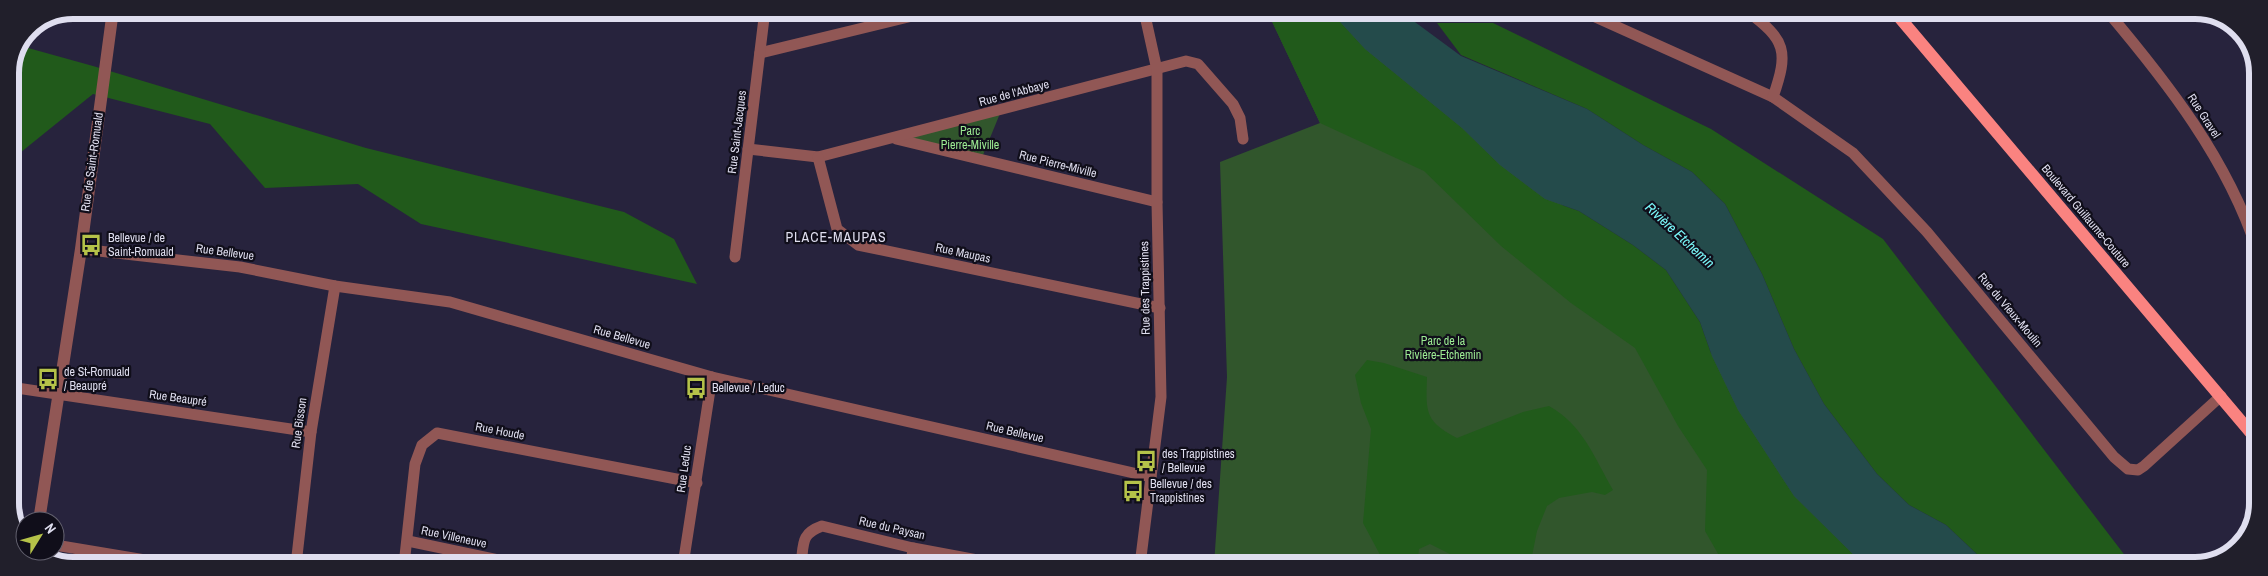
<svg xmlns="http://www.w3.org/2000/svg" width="2268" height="576" viewBox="0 0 2268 576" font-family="'Archivo Narrow',sans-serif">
<rect width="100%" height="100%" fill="#27233d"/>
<g fill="#31562c">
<polygon points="1267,11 1367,11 1925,566 1214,565 1227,377 1220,162 1320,123"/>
<polygon points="1001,111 981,160 894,139"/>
</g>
<g fill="#215a1b">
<polygon points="1267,11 1330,11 1365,49 1462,128 1500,165 1545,199 1579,211 1633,245 1666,270 1700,322 1712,356 1738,410 1794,496 1865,566 1725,566 1705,531 1707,470 1678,426 1635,348 1571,303 1501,246 1424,171 1320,123"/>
<polygon points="1437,23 1493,23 1711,129 1883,239 2133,566 1993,566 1982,559 1946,525 1909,505 1877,474 1824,404 1794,349 1762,274 1725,204 1692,172 1643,145 1587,109 1461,55"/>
<polygon points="21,46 93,66 366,148 624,212 674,239 697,284 421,224 358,184 265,188 210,124 93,94 10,161 10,72"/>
<path d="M1367 360 1384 363 1427 377C1426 411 1424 421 1457 438L1523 412 1549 406C1583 425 1594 457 1613 490L1605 495 1592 492 1559 498 1547 506 1537 531 1530 566H1474L1430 544 1419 549 1417 566H1386L1363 523 1371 429 1361 403 1355 375Z"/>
</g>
<polygon fill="#244b4b" points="1330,11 1400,11 1461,56 1587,109 1643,145 1692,172 1725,204 1762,274 1794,349 1824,404 1877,474 1909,505 1946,525 1982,559 1993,566 1865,566 1794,496 1738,410 1712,356 1700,322 1666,270 1633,245 1579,211 1545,199 1500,165 1462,128 1365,49"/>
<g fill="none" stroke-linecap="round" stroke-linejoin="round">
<g stroke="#915755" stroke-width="11">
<polyline points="1582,11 1773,97 1853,153 1927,232 2114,457 2128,469 2138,470 2144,466 2221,396"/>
<path d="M1747 11C1786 40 1789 51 1773 97"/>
<path d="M2107 11C2167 82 2228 160 2257 250"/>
<polyline points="760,53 933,11"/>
<polyline points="896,139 1157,202"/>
<polyline points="748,149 818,157 1186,61 1198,64 1233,104 1240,118 1243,139"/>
<polyline points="818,157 837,229 858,245 1160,308"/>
<polyline points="81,249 240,267 335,286 450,302 712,377 1151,477"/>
<polyline points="735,257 765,10"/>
<polyline points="10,387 311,432"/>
<polyline points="408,541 523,565"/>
<polyline points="55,545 175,565"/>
<polyline points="296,565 311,432 335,286"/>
<polyline points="404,565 415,464 422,445 437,433 697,483"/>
<polyline points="683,565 712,377"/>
<path d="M801 565C804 544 800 534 822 526L913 548 1004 565"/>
<polyline points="911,565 913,548"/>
<polyline points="1140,565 1161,397 1157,202 1157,70 1144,11"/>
</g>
<polyline stroke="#915755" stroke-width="12" points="39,521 81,249 113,10"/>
<polyline stroke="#fa8380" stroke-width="12" points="1894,11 2257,440"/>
</g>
<defs>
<g id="bus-bare" transform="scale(1.725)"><path d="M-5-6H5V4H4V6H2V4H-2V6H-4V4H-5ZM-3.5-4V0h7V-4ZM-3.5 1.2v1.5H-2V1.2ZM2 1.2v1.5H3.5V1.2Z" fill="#b5c249" stroke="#100e1a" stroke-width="2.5" paint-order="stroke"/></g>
</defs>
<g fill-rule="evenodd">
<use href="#bus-bare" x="91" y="245"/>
<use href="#bus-bare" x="48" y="379"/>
<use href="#bus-bare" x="696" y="388"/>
<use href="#bus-bare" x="1146" y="461"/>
<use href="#bus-bare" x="1133" y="491"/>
</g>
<g text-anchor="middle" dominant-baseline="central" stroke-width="4.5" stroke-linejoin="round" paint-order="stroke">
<g font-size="12" fill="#dfdeef" stroke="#100e1a">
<text transform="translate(1014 93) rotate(-15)">Rue de l'Abbaye</text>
<text transform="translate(2204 116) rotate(57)">Rue Gravel</text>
<text transform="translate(737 132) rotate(-83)">Rue Saint-Jacques</text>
<text transform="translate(92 162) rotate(-82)">Rue de Saint-Romuald</text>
<text transform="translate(1058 164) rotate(14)">Rue Pierre-Miville</text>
<text transform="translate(2086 216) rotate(50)">Boulevard Guillaume-Couture</text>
<text transform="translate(225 252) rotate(8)">Rue Bellevue</text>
<text transform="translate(963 253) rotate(12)">Rue Maupas</text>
<text transform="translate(1145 288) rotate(-91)">Rue des Trappistines</text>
<text transform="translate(2010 310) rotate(50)">Rue du Vieux-Moulin</text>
<text transform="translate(622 337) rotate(16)">Rue Bellevue</text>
<text transform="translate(178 398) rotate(8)">Rue Beaupré</text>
<text transform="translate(299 423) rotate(-82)">Rue Bisson</text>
<text transform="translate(500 431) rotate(11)">Rue Houde</text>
<text transform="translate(1015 432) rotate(13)">Rue Bellevue</text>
<text transform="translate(684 469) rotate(-82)">Rue Leduc</text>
<text transform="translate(892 528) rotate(13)">Rue du Paysan</text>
<text transform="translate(454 537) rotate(12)">Rue Villeneuve</text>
</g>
<g font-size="12" fill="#9ceb93" stroke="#100e1a">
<text x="970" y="131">Parc<tspan x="970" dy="14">Pierre-Miville</tspan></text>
<text x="1443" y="341">Parc de la<tspan x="1443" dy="14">Rivière-Etchemin</tspan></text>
</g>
<g font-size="12" fill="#dfdeef" stroke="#100e1a" text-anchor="start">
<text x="108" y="238">Bellevue / de<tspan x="108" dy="14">Saint-Romuald</tspan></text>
<text x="64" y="372">de St-Romuald<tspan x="64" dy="14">/ Beaupré</tspan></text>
<text x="712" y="388">Bellevue / Leduc</text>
<text x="1162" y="454">des Trappistines<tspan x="1162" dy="14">/ Bellevue</tspan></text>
<text x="1150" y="484">Bellevue / des<tspan x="1150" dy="14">Trappistines</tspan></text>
</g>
<g font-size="14" font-style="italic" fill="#7af9fa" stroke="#100e1a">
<text transform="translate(1680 235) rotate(43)">Rivière Etchemin</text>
</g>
<g font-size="14" letter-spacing="1" fill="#dfdeef" stroke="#100e1a">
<text x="836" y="237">PLACE-MAUPAS</text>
</g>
</g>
<path d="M0 0H2268V576H0ZM73 19H2195A54 54 0 0 1 2249 73V503A54 54 0 0 1 2195 557H73A54 54 0 0 1 19 503V73A54 54 0 0 1 73 19Z" fill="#211f2b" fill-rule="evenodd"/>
<path fill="none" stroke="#dfdeef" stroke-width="6" d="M73 19H2195A54 54 0 0 1 2249 73V503A54 54 0 0 1 2195 557H73A54 54 0 0 1 19 503V73A54 54 0 0 1 73 19Z"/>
<g transform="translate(40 536) rotate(53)"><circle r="24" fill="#100e1a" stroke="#63616f"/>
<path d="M0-4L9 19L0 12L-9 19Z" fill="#b5c249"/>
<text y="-8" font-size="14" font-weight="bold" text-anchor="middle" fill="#dfdeef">N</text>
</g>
</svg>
